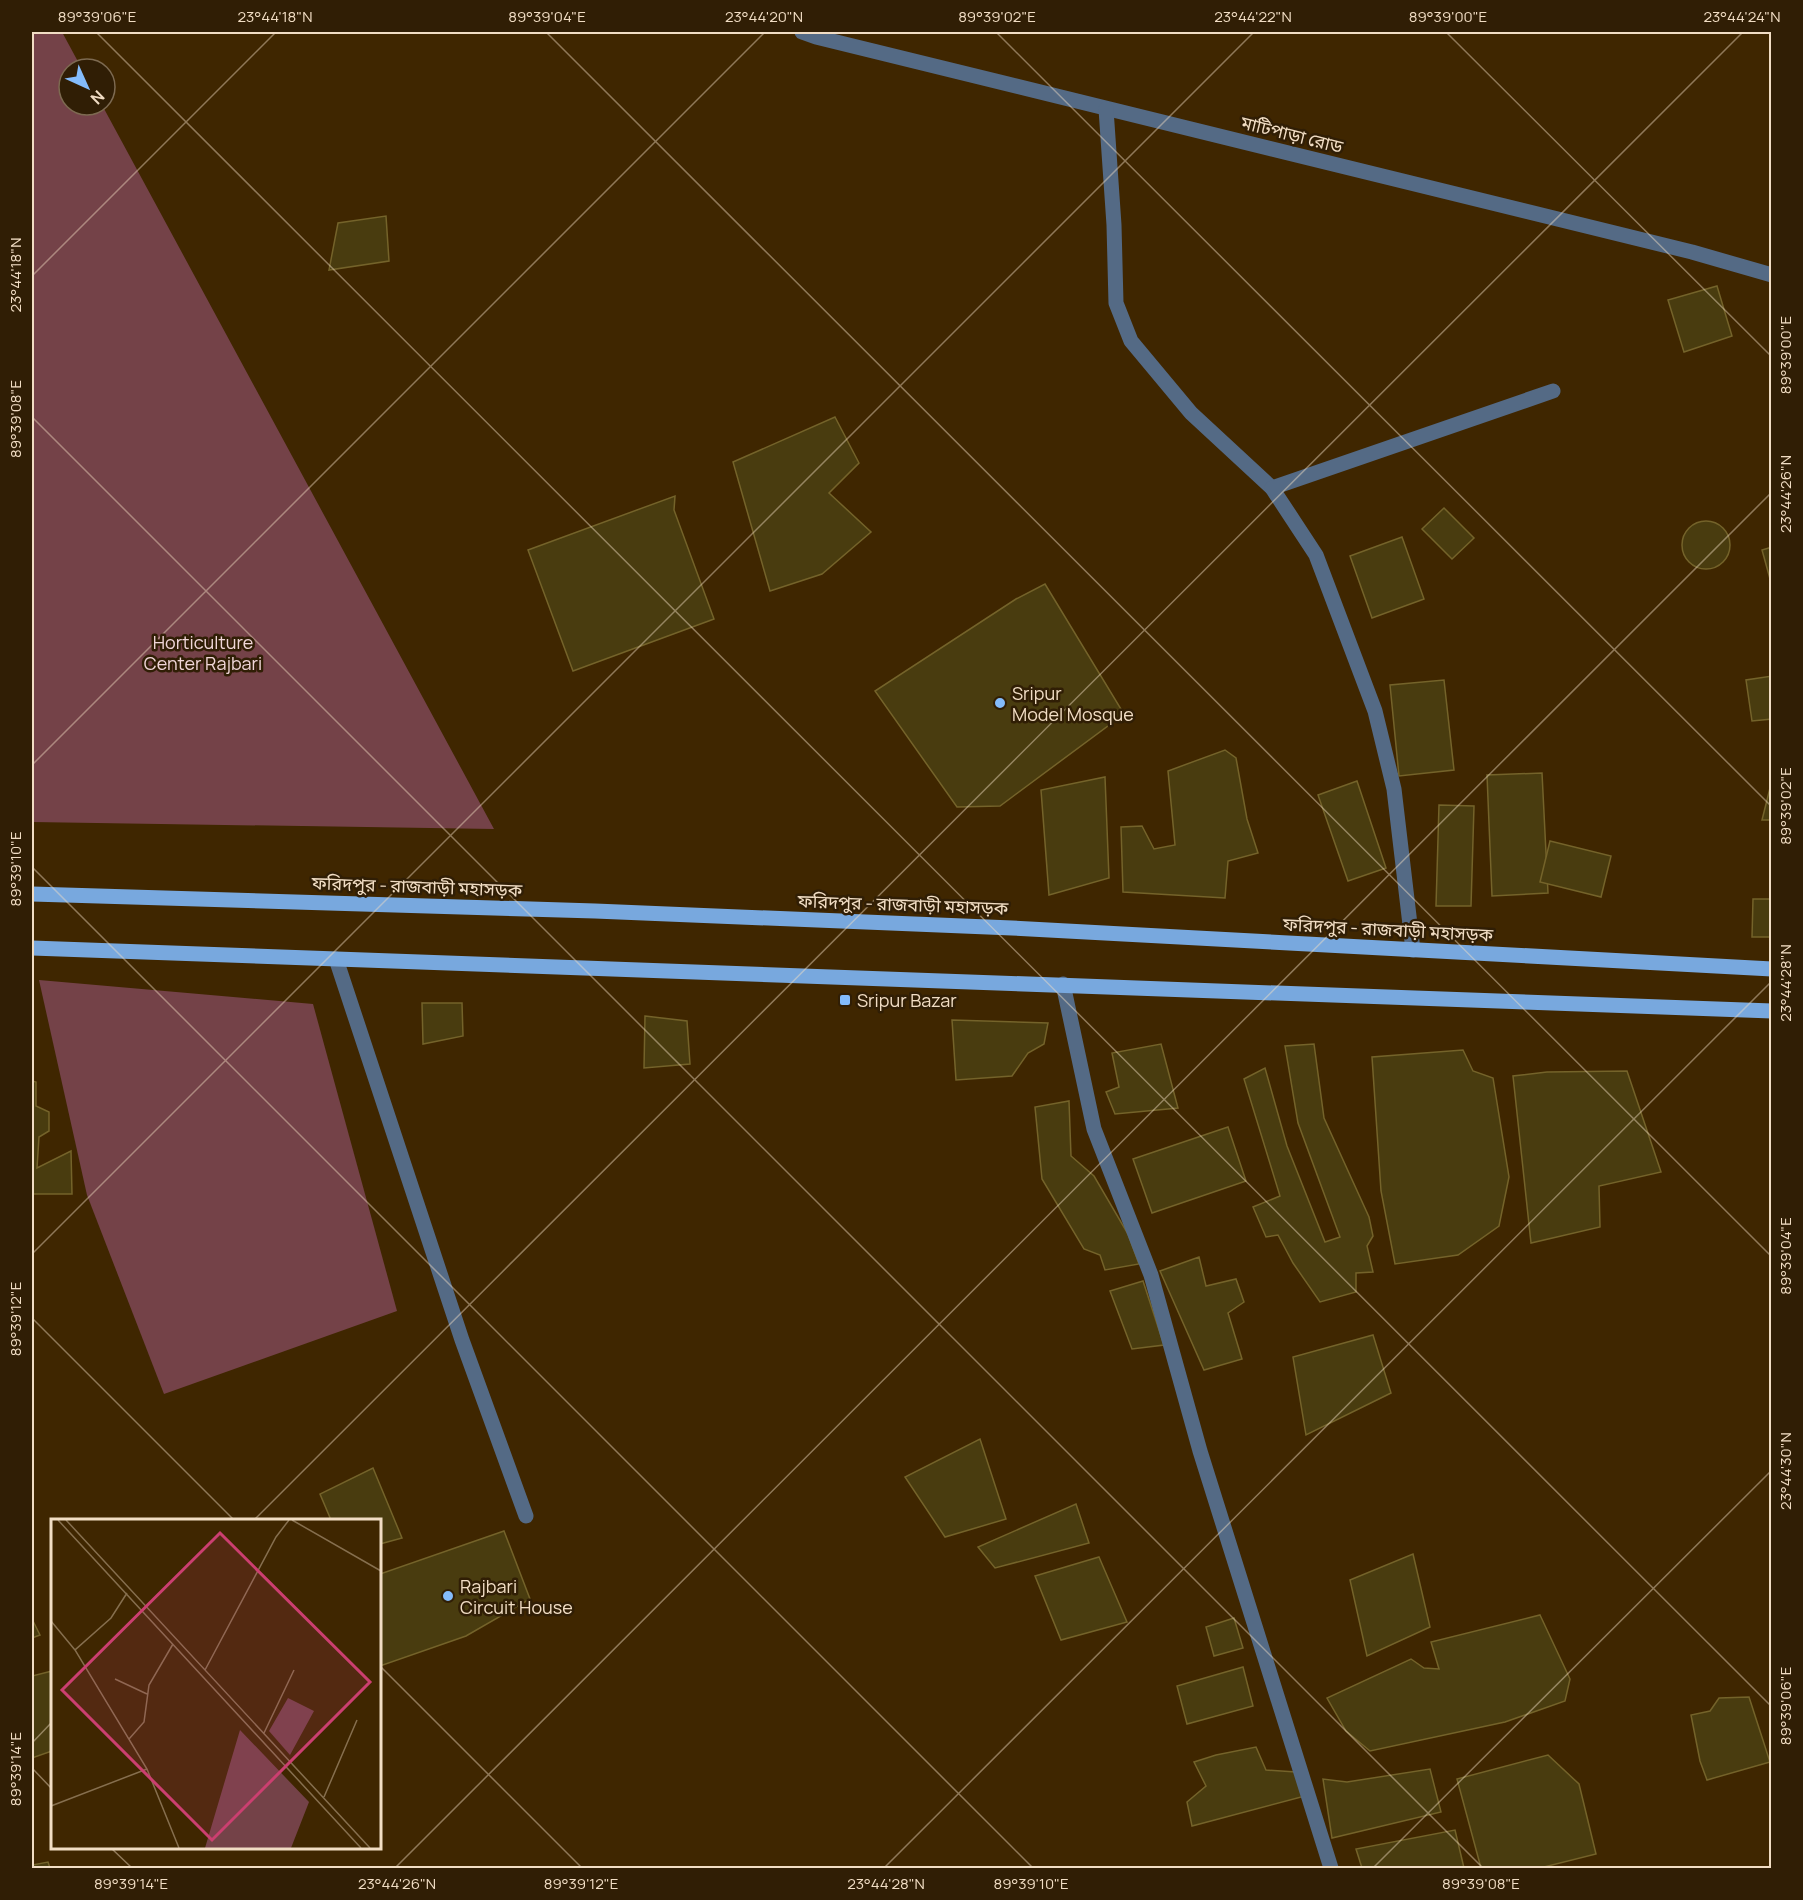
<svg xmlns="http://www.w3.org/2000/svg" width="1803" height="1900" viewBox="0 0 1803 1900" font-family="Manrope,'Noto Sans Bengali',sans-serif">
<rect width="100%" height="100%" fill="#3f2600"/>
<g fill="#744248">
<polygon points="32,32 62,32 82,69 69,69 69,105 102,105 494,829 32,822"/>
<polygon points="39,980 313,1004 397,1311 164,1394 87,1195"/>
</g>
<g fill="#493c0f" stroke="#74632a" stroke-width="1.5">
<polygon points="386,216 389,261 329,270 338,223"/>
<polygon points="1717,286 1732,336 1684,352 1668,300"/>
<polygon points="835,417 859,463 829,493 871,532 822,574 770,591 733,462"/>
<polygon points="675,496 674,510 714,619 573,671 528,550"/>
<polygon points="1444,508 1474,538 1452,559 1422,529"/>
<circle cx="1706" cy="545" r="24"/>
<polygon points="1402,537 1424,599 1372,618 1350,556"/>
<polygon points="1772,547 1772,586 1762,550"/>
<polygon points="1045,584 1124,714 1000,806 957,807 875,691 1016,599"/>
<polygon points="1772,676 1772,719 1752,721 1746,680"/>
<polygon points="1444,680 1454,770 1399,776 1390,685"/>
<polygon points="1225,750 1236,758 1247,819 1258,853 1228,861 1225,898 1123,892 1121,827 1142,826 1154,849 1175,845 1168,771"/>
<polygon points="1542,773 1548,893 1492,896 1487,775"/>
<polygon points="1105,777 1109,878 1049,895 1041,790"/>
<polygon points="1772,780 1772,820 1762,820"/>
<polygon points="1357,781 1386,868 1348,881 1318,795"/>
<polygon points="1439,805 1474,806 1471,906 1436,906"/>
<polygon points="1550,841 1611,856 1601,897 1540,882"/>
<polygon points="1753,899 1772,899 1772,937 1752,937"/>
<polygon points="422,1003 462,1003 463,1036 423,1044"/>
<polygon points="645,1016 687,1021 690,1064 644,1068"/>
<polygon points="952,1020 1048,1023 1044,1044 1028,1053 1012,1076 956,1080"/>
<polygon points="1161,1044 1178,1108 1115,1114 1106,1092 1119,1087 1112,1053"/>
<polygon points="1314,1044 1324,1118 1369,1217 1373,1236 1367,1246 1373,1272 1356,1273 1356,1292 1320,1302 1293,1263 1278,1235 1266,1237 1253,1207 1280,1196 1244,1079 1265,1068 1287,1146 1325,1242 1340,1237 1298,1123 1285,1046"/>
<polygon points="1463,1050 1473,1071 1493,1078 1509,1177 1499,1226 1458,1255 1395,1264 1381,1191 1372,1057"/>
<polygon points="1627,1071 1661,1172 1599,1186 1600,1227 1531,1243 1513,1076 1547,1072"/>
<polygon points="32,1081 36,1082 36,1106 49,1112 49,1131 39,1137 37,1168 71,1151 72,1194 32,1194"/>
<polygon points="1069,1101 1071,1156 1094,1176 1128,1234 1139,1264 1105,1270 1100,1255 1084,1249 1042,1179 1035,1107"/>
<polygon points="1228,1127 1246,1181 1152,1213 1133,1159"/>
<polygon points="1199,1257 1206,1286 1236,1279 1244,1302 1228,1313 1242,1359 1204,1370 1160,1271"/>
<polygon points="1143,1281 1164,1345 1132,1349 1110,1291"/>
<polygon points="1373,1335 1391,1393 1306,1435 1293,1357"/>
<polygon points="980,1439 1006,1519 945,1537 905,1477"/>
<polygon points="373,1468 402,1538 380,1544 380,1520 331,1520 320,1494"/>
<polygon points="1076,1504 1089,1543 995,1568 978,1547"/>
<polygon points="504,1531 530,1599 466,1636 380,1666 380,1574"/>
<polygon points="1413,1554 1430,1627 1367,1656 1350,1580"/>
<polygon points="1099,1557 1127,1622 1061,1640 1035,1576"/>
<polygon points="1540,1615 1570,1679 1565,1701 1505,1722 1370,1751 1346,1731 1327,1698 1411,1659 1424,1668 1439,1669 1431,1642"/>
<polygon points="1234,1618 1243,1648 1214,1656 1206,1627"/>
<polygon points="32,1619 40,1635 32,1638"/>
<polygon points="1243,1667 1253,1706 1187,1724 1177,1686"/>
<polygon points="52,1671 52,1751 32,1758 32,1676"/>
<polygon points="1749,1697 1770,1762 1707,1780 1700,1761 1691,1715 1710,1711 1719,1698"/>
<polygon points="1256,1747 1266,1770 1296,1772 1305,1796 1192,1826 1187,1802 1206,1786 1194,1762 1216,1755"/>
<polygon points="1548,1755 1579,1784 1596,1854 1540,1868 1481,1868 1457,1779"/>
<polygon points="1430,1769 1441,1812 1332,1838 1323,1779 1347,1782"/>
<polygon points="1455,1830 1464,1868 1362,1868 1356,1849"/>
<polygon points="48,1862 50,1868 32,1868 32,1865"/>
</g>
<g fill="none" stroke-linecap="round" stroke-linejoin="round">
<polyline stroke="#546a85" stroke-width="15" points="336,959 462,1340 526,1516"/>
<g stroke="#546a85" stroke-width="15">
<polyline points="802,32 816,37 1692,252 1772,275"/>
<polyline points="1106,109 1114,225 1116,303 1131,341 1191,413 1272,488 1316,555 1375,711 1394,789 1413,950"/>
<polyline points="1272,488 1553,391"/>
<polyline points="1063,984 1094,1129 1151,1275 1200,1451 1331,1868"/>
</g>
<g stroke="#78a8de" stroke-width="15">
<polyline points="32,894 595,911 1012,928 1772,969"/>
<polyline points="32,948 1772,1011"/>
</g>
</g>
<path fill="none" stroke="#f1ddc4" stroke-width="1.5" stroke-opacity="0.45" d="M96 32 1772 1707M546 32 1772 1257M996 32 1772 807M1446 32 1772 357M32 276 276 32M32 417 1483 1868M32 765 765 32M32 867 1033 1868M32 1254 1254 32M32 1318 234 1520M254 1520 1743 32M380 1666 582 1868M32 1743 52 1722M32 1768 52 1789M111 1848 132 1868M395 1868 1772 492M884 1868 1772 981M1373 1868 1772 1470"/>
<g fill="#84bcfb" stroke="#301e05" stroke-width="2">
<circle cx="1000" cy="703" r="6"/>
<rect x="839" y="994" width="12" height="12" rx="3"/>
<circle cx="448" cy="1596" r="6"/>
</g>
<g text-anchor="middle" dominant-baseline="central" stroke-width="5" stroke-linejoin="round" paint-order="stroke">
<g font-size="18" fill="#f1ddc4" stroke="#301e05">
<text transform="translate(1292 134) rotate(14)">মাটিপাড়া রোড</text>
<text transform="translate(417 886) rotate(2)">ফরিদপুর - রাজবাড়ী মহাসড়ক</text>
<text transform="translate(903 904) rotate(2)">ফরিদপুর - রাজবাড়ী মহাসড়ক</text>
<text transform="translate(1388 929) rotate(3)">ফরিদপুর - রাজবাড়ী মহাসড়ক</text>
</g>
<g font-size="18" fill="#f0d6d8" stroke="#301e05">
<text x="203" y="642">Horticulture<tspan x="203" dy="21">Center Rajbari</tspan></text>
</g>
<g font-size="18" fill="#f1ddc4" stroke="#301e05" text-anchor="start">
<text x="1012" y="693">Sripur<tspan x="1012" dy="21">Model Mosque</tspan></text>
<text x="857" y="1000">Sripur Bazar</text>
<text x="460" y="1586">Rajbari<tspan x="460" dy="21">Circuit House</tspan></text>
</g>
</g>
<g transform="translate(51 1519)">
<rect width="330" height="330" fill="#3f2600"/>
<path d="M237 179 263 192 239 236 218 212ZM189 211 258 283 240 329H154Z" fill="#744248"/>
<path fill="none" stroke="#866f4e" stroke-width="1.5" d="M7 1 310 329M15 1 319 329M241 1 330 52M76 74 60 99 24 131 96 250 128 329M0 102 24 131M154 151 225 18 238 1M64 160 96 175M213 214 243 151M78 220 93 203 98 166 122 125M273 278 306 201M0 287 96 250"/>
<path fill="#cb3f70" fill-opacity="0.15" stroke="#cb3f70" stroke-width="3" d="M169 14 319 163 161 321 11 171Z"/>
<rect width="330" height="330" fill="none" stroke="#f1ddc4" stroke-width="3"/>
</g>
<rect width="1803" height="1900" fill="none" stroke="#301e05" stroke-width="66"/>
<g transform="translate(87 87) rotate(135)"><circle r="28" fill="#301e05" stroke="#7d6a51" stroke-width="1.5"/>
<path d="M0-4.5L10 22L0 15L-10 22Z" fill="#84bcfb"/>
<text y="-9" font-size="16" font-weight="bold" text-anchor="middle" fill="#f1ddc4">N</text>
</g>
<rect x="33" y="33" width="1737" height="1834" fill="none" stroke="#f1ddc4" stroke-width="2"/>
<g font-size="15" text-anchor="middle" fill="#f1ddc4">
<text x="97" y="22">89°39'06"E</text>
<text x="275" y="22">23°44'18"N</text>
<text x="547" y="22">89°39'04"E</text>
<text x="764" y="22">23°44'20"N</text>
<text x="997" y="22">89°39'02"E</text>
<text x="1253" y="22">23°44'22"N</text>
<text x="1448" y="22">89°39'00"E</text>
<text x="1742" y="22">23°44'24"N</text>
<text transform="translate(16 275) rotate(-90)" y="5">23°44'18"N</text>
<text transform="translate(1786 355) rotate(-90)" y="5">89°39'00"E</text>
<text transform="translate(16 419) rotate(-90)" y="5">89°39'08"E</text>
<text transform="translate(1786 494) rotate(-90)" y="5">23°44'26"N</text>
<text transform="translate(1786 806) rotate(-90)" y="5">89°39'02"E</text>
<text transform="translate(16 869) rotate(-90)" y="5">89°39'10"E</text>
<text transform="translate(1786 983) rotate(-90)" y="5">23°44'28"N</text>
<text transform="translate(1786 1256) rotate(-90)" y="5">89°39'04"E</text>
<text transform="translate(16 1319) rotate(-90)" y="5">89°39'12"E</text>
<text transform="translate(1786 1471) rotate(-90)" y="5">23°44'30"N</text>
<text transform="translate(1786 1706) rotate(-90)" y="5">89°39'06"E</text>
<text transform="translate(16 1769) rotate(-90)" y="5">89°39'14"E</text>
<text x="131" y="1889">89°39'14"E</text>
<text x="397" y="1889">23°44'26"N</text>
<text x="581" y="1889">89°39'12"E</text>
<text x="886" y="1889">23°44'28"N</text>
<text x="1031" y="1889">89°39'10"E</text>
<text x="1481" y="1889">89°39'08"E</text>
</g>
</svg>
